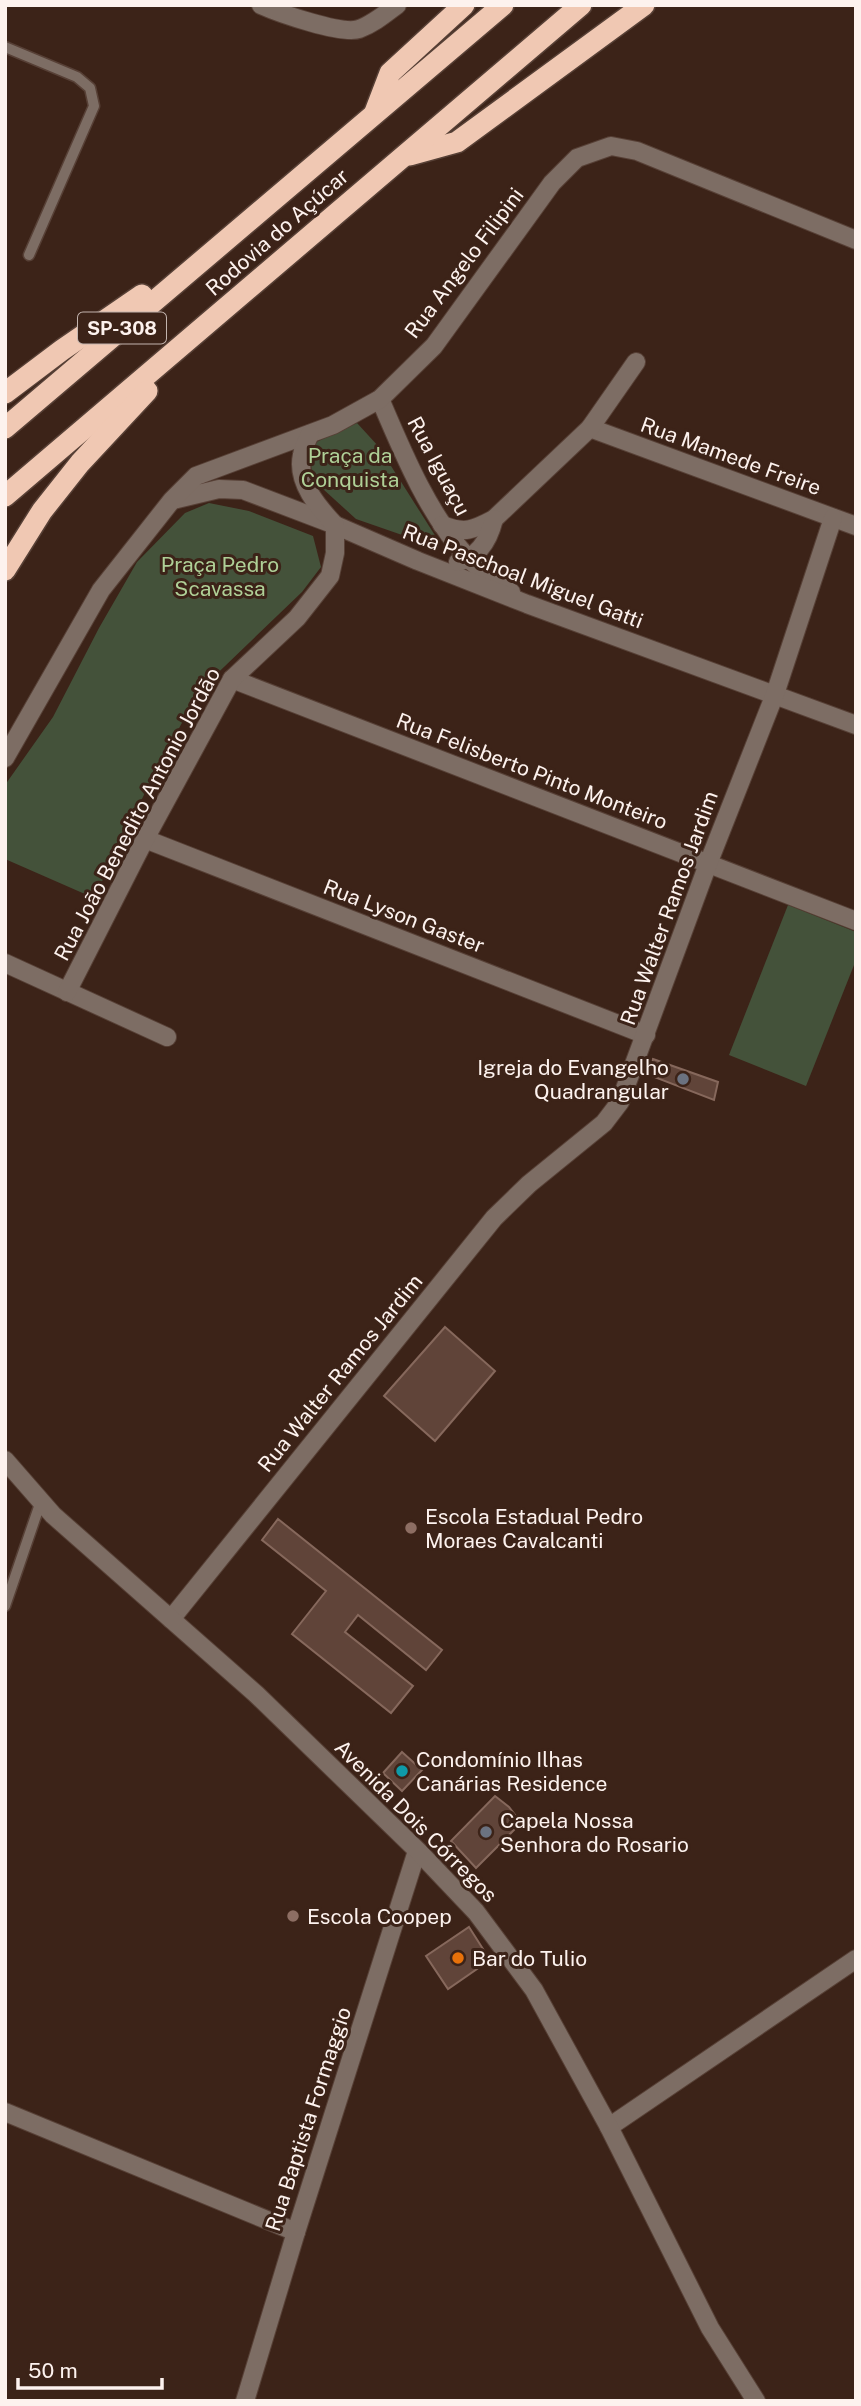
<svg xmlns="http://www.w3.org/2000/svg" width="861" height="2406" viewBox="0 0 861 2406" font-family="'Public Sans',sans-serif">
<rect width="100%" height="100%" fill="#3c2318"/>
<g fill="#44523a">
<polygon points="357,423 379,447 436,537 428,544 356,519 312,479 310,445"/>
<polygon points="209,503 249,511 313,536 321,567 302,592 200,690 155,772 94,898 5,859 5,785 53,717 99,628 137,562 185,513"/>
<polygon points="788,905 856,932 856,960 806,1086 729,1055"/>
</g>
<g fill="#604439" stroke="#86685c" stroke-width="2">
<polygon points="653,1059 718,1082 714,1100 649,1075"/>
<polygon points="445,1327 495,1371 435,1441 384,1396"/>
<polygon points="278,1519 442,1650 426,1670 358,1615 345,1632 413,1686 391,1713 292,1634 326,1591 262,1540"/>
<polygon points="402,1752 422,1770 402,1791 383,1773"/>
<polygon points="495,1796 509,1807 521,1823 476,1868 451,1841"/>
<polygon points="469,1927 490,1960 448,1989 426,1956"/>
</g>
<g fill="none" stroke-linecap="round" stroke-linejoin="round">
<g stroke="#574036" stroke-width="13">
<g id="service">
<polyline points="5,47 77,77 90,88 94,106 29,255"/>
<polyline points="5,1606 41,1501"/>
</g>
</g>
<g stroke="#574036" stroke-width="20">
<g id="minor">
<path d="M261 5C279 13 342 35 359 29 373 24 385 14 397 5"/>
<path d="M380 399C403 453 428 514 468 558 480 571 497 581 511 592"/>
<polyline points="590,428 856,526"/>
<polyline points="173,500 219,489 243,490 335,525 418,561 527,604 856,725"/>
<path d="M442 525C465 534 473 530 494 519L590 428 636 362"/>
<path d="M458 562C479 557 489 539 494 519"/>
<polyline points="232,679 856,921"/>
<polyline points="5,758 101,590 172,500 196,476 333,425 380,399 434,346 552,183 577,158 611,146 637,151 856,240"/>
<polyline points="145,839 646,1035"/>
<polyline points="5,963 167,1037"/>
<path d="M67 992 145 839 232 679 297 618 330 576 335 553V525C318 507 296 482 302 455 303 448 307 441 310 434"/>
<polyline points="171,1619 494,1218 529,1184 604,1123 620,1102 708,864 775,694 833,518"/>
<polyline points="5,2112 296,2232"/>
<polyline points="609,2127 856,1959"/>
<polyline points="245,2401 296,2232 417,1851"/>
</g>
</g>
<g stroke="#574036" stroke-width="20">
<polyline id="tertiary" points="5,1460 53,1515 256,1694 420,1853 476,1912 534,1990 609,2127 710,2328 756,2401"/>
</g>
<g stroke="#574036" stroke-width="24">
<g id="motorway">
<polyline points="375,112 390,73 464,5"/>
<polyline points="410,155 457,142 644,5"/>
<polyline points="5,393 62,350 142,295"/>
<polyline points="5,428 503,5"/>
<polyline points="5,496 581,5"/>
<polyline points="5,570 42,511 80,463 147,391"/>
</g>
</g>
<use href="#service" stroke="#7d6d64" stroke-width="10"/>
<use href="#minor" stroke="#7d6d64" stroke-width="18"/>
<use href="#tertiary" stroke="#7d6d64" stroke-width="18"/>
<use href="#motorway" stroke="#f0c8b3" stroke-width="21"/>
</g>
<g fill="#6b7280" stroke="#3c2318" stroke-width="2.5">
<circle cx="683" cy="1079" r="7"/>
<circle cx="486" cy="1832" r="7"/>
</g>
<g fill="#8d6e63" stroke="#3c2318" stroke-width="2.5">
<circle cx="411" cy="1528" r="7"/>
<circle cx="293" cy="1916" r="7"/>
</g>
<circle fill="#0f9aa8" stroke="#3c2318" stroke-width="2.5" cx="402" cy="1771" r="7"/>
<circle fill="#e8710a" stroke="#3c2318" stroke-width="2.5" cx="458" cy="1958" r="7"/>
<g text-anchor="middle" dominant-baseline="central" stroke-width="6" stroke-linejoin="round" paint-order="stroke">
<rect fill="#3c2318" stroke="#c3b4ae" stroke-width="2" x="78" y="312.5" width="88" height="31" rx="5"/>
<g font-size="19" font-weight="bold" fill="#fdf2ee">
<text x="122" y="328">SP-308</text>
</g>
<g font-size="21" fill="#fdf2ee" stroke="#3c2318">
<text transform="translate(277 232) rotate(-41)">Rodovia do Açúcar</text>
<text transform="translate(464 263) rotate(-53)">Rua Angelo Filipini</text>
<text transform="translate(731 456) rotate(20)">Rua Mamede Freire</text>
<text transform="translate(439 466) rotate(62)">Rua Iguaçu</text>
<text transform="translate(523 576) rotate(21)">Rua Paschoal Miguel Gatti</text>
<text transform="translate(532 771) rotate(21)">Rua Felisberto Pinto Monteiro</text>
<text transform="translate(137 814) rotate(-62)">Rua João Benedito Antonio Jordão</text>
<text transform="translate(669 908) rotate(-70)">Rua Walter Ramos Jardim</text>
<text transform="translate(404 916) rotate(21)">Rua Lyson Gaster</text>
<text transform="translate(340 1373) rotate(-51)">Rua Walter Ramos Jardim</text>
<text transform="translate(416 1821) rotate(45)">Avenida Dois Córregos</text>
<text transform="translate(308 2119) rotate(-72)">Rua Baptista Formaggio</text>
</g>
<g font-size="21" fill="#afd097" stroke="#3c2318">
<text x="350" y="455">Praça da<tspan x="350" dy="24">Conquista</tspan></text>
<text x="220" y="564">Praça Pedro<tspan x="220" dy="24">Scavassa</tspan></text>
</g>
<g font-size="21" fill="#fdf2ee" stroke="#3c2318" text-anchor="start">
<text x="669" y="1067" text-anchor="end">Igreja do Evangelho<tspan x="669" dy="24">Quadrangular</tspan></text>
<text x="425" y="1516">Escola Estadual Pedro<tspan x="425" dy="24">Moraes Cavalcanti</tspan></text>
<text x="416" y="1759">Condomínio Ilhas<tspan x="416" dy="24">Canárias Residence</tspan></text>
<text x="500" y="1820">Capela Nossa<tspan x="500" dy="24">Senhora do Rosario</tspan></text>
<text x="307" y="1916">Escola Coopep</text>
<text x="472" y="1958">Bar do Tulio</text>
</g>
</g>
<rect width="861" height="2406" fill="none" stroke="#fdf2ee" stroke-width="14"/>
<path d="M18 2378v10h144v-10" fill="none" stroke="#fdf2ee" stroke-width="3.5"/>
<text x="28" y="2378" font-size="21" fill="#fdf2ee" stroke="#3c2318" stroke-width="5" paint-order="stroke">50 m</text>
</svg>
